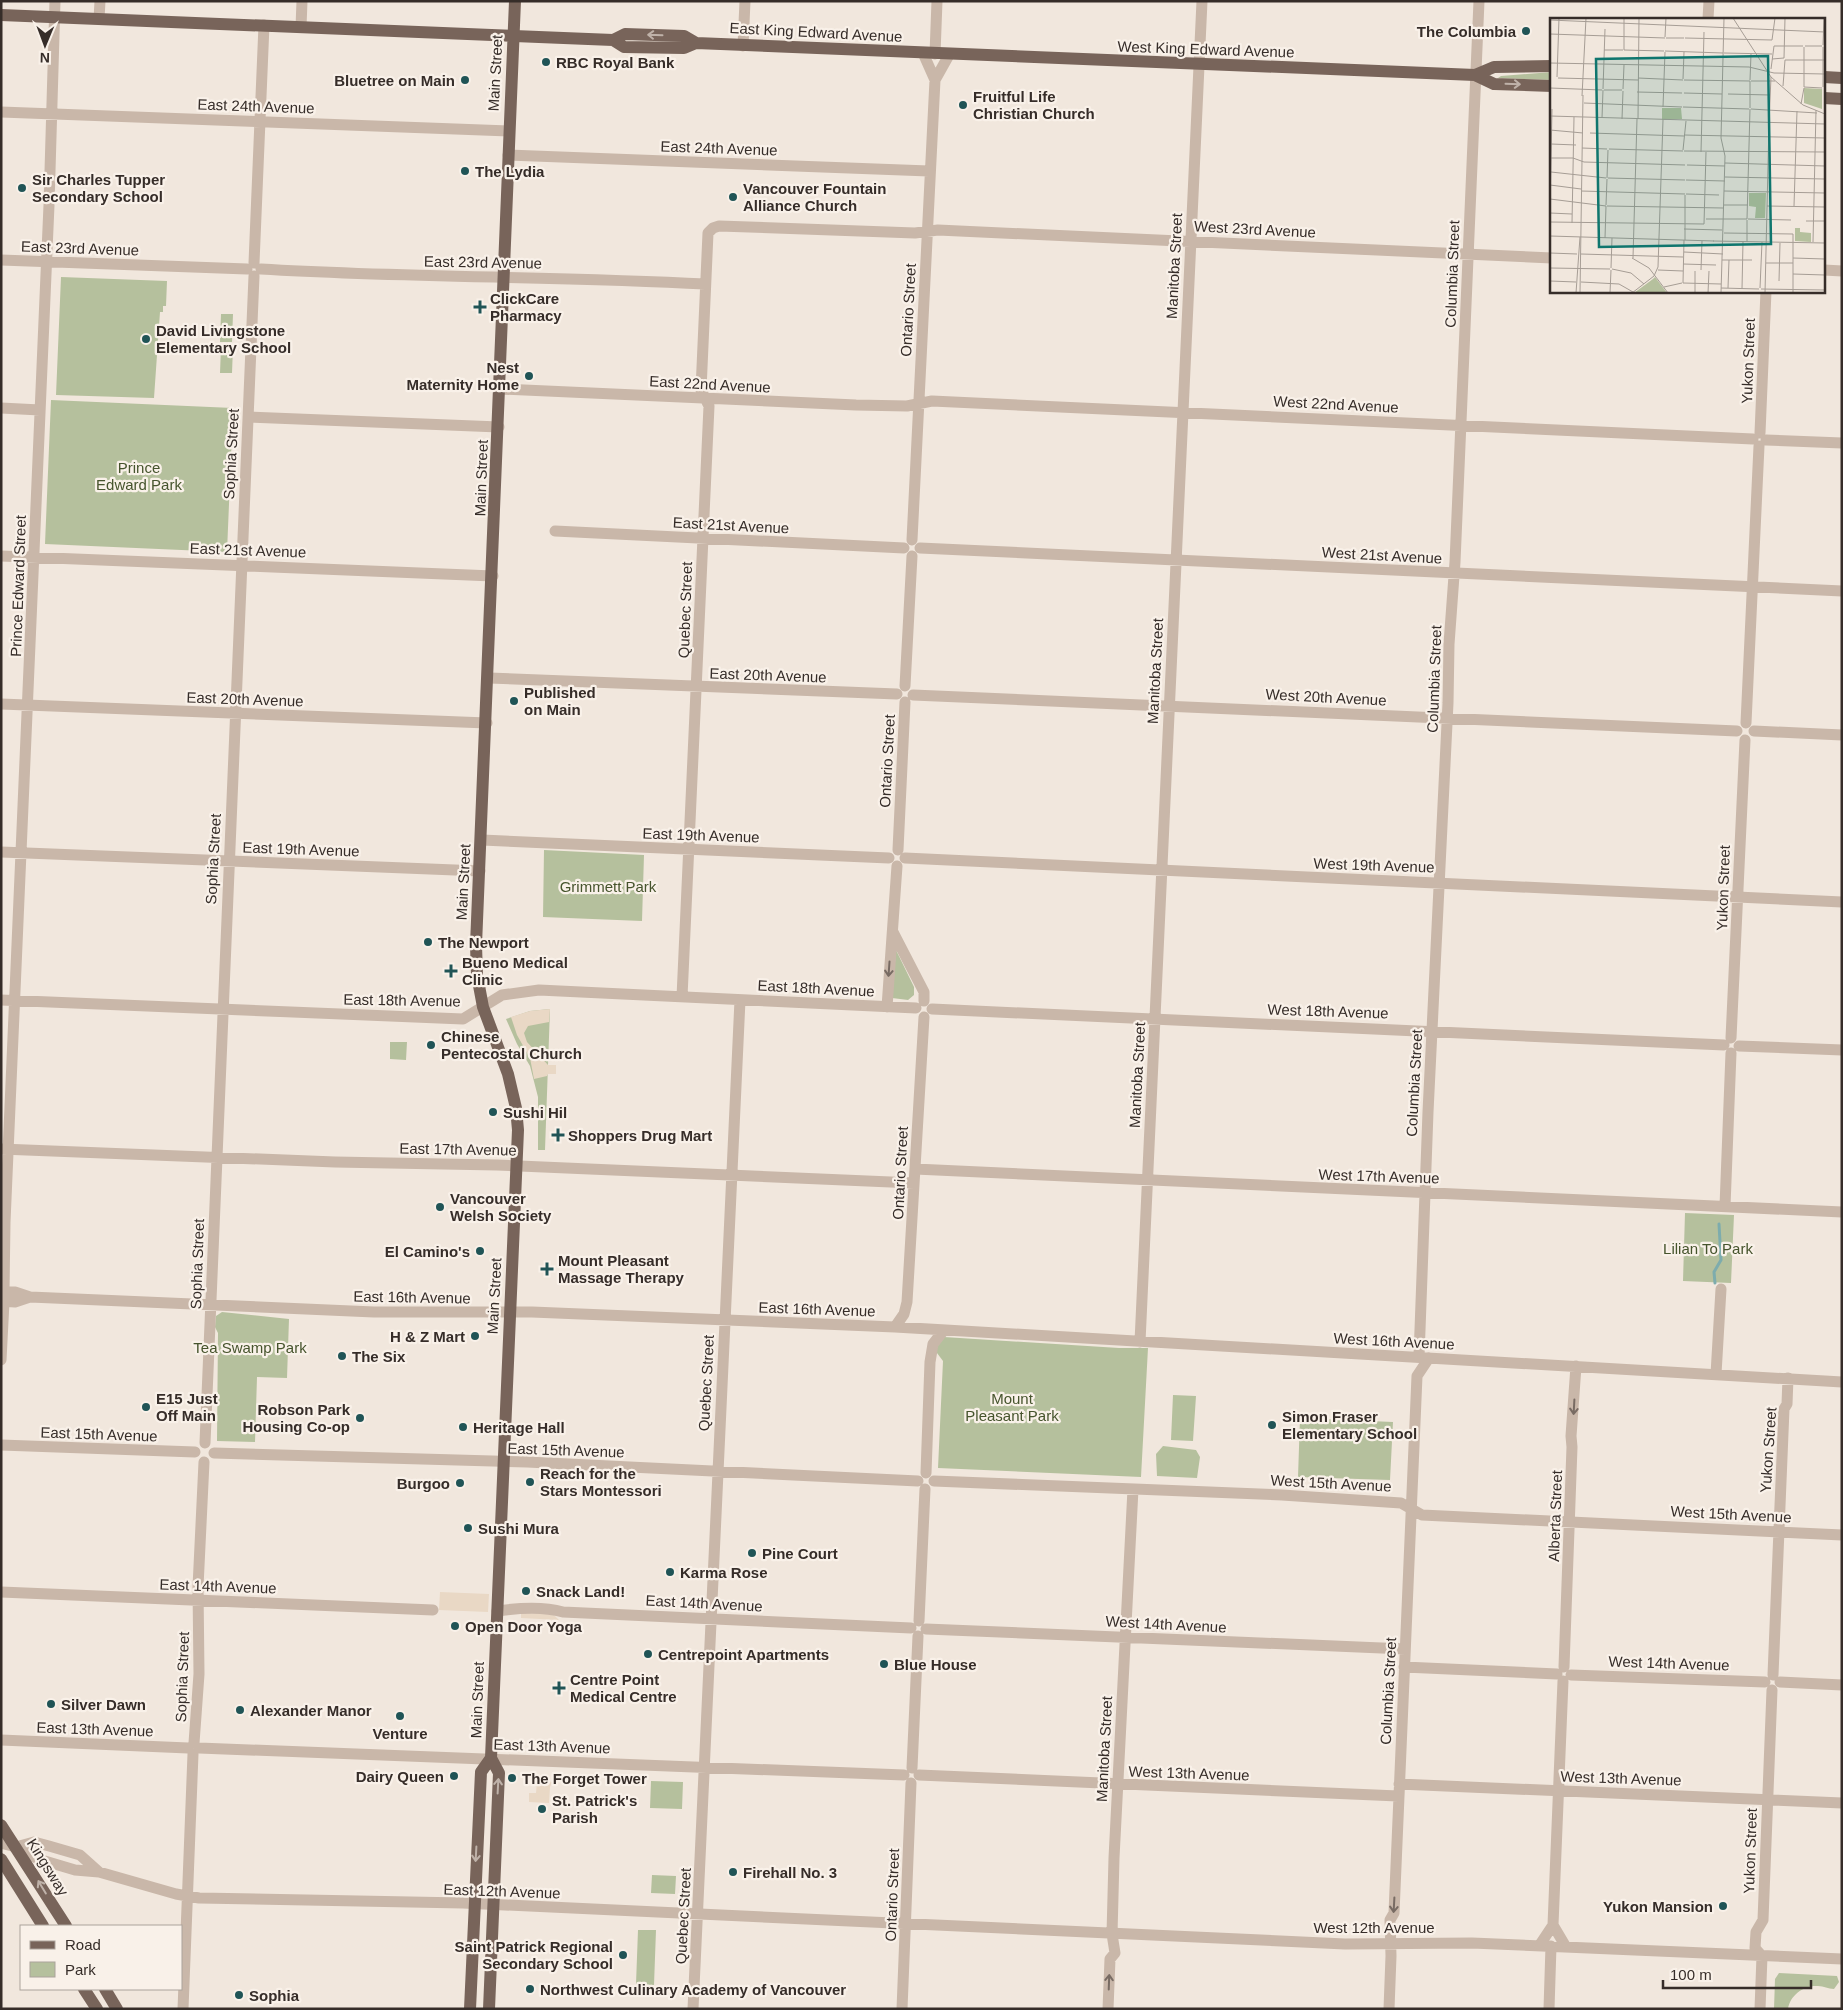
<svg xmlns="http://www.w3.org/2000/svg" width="1843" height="2010" font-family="Helvetica,sans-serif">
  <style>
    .green { fill: #b5c09d }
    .plaza { fill: #e9d8c5 }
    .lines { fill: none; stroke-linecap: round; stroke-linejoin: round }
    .stream { stroke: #7dacad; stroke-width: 3 }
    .minor { stroke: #c9b7a9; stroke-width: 11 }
    .major { stroke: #78645a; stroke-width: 12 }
    .oneway { stroke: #bfb2a9 }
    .oneway2 { stroke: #786b63 }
    .poi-dot { fill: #205456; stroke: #f9f1e9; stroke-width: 2 }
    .labels { text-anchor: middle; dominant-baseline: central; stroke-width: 4.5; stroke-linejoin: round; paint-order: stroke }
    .poi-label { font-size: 15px; font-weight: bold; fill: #362d29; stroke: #f9f1e9; text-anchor: start }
    .street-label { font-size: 15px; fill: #362d29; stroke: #f9f1e9 }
    .park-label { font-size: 15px; fill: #46542d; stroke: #f9f1e9 }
    .inset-road { fill: none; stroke: #a69d95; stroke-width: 1 }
    .view { fill: #0f766e; fill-opacity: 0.15; stroke: #0f766e; stroke-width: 2.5 }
    .inset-edge { fill: none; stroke: #362d29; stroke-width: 2.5 }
  </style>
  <rect width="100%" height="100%" fill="#f1e7dd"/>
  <path class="green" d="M1552,72V80L1498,78L1501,76Z
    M61,277L167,281L166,306H163V312H160L154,398L56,395Z
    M221,314H233L232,342H220Z
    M221,347H233L232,373H220Z
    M51,400L233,408L227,552L45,544Z
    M544,850L644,855L642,921L543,917Z
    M896,950L914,987V995L908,1000L892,998Z
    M550,1009L545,1150H538V1097L530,1066L517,1044L506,1019L530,1011Z
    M390,1042H407L406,1060L390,1059Z
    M1685,1213L1734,1215L1731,1283L1683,1281Z
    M222,1312L289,1319L287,1378L257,1377L255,1442L217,1441L218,1333L215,1327L216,1316Z
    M944,1337L1119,1348H1148L1141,1477L938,1468L943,1361L937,1353V1343Z
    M1173,1395L1196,1396L1193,1441L1171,1440Z
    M1300,1418L1393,1422L1390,1480L1298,1477Z
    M1163,1446L1196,1450L1200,1457L1197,1478L1157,1476L1156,1454Z
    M651,1781L683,1782L682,1809L650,1808Z
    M652,1875L676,1876L675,1894L651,1893Z
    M638,1930H656L654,1985L636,1984Z
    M1779,1973L1837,1976L1839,1982L1834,1989C1828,1989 1824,1986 1818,1986C1804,1985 1790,1995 1788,2009H1774L1775,1979Z"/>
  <path class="plaza" d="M550,1009L549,1022L528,1026L524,1033L527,1042L548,1065H556V1074H548L547,1076L534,1079L530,1058L517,1035L511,1017L530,1011Z
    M440,1592L489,1594L488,1612L439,1610Z
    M521,1613L553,1614L559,1620L521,1618Z
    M542,1780L552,1782L550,1787L549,1803L529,1802V1793H536L537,1782Z"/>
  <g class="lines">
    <path class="stream" d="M1715,1283L1714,1272L1721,1260L1719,1224"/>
    <path class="minor" d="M99,19L100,1
      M1708,19L1709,1
      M301,27L302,1
      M743,46L745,1
      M923,53L935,80
      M935,54L937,1
      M1,112L509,131
      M508,155L929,171
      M1,260L247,269
      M254,263L264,25
      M261,269C409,278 557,276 705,284
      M1824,270L1842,271
      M500,389L856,405L907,406L932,401L1753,439
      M1,408L40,410
      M248,417L499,427
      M1760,433L1766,291
      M1766,440L1842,443
      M555,531L904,548
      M912,540L935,80L949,55
      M920,548L1842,591
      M1,556L493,576
      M489,678L897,694
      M905,686L912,556
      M913,695L1737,731
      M1,704L487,723
      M1746,723L1759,446
      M1754,731L1842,735
      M482,840L889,858
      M898,850L905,702
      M1,852L480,871
      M905,858L1842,902
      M893,932L924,992V1001
      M682,997L709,406L701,390L708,233L713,228L719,226L915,233L938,230L1552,258
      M1,1000L463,1019L502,995L539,990L916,1008
      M887,1007L897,866
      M932,1009L1724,1045
      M1731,1038L1745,740
      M1739,1046L1842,1050
      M1,1149L335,1162L497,1165L914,1183
      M915,1169L1842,1212
      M1725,1206L1731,1053
      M1,1291L15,1292L30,1297L374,1312H532L895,1327L1842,1382
      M4,1291L5,1222L49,205L55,1
      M1,1301L15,1302L30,1297
      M895,1327L904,1314L907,1302L924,1017
      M1140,1342L1202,1
      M1419,1357L1428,1112L1448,703L1449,644L1455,562L1479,1
      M1,1360L4,1302
      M1716,1374L1721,1289
      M205,1443L254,276
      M1,1445L195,1452
      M214,1453L527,1462L918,1481
      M926,1473L930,1362L933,1344L944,1330
      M934,1481L1282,1495L1401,1503L1422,1515L1842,1535
      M1,1592L433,1610
      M497,1611C518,1608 542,1606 563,1612L911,1628
      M919,1621L925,1489
      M926,1629L1405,1649
      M1404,1667L1557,1674
      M1564,1667L1572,1447L1571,1436L1576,1366
      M1571,1675L1765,1682
      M1773,1675L1784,1409L1787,1404L1788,1378
      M1780,1682L1842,1685
      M1,1740L188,1748
      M194,1743L199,1674L198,1587L204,1462
      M199,1748L904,1775
      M912,1768L918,1636
      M919,1775L1398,1796
      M1399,1784L1842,1803
      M1,1843L16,1847L38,1859L75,1870L99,1872L176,1894L199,1898L463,1903L1345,1944L1472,1943L1842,1959
      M16,1847L34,1842L49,1846L80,1855L99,1872
      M1553,1925L1566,1947
      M1539,1946L1553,1925L1563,1681
      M183,2009L193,1754
      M693,2009L740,1000
      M902,2009L911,1783
      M1108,2009L1110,1959L1115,1953L1112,1934L1114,1858L1133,1489
      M1389,2009L1391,1956L1390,1920L1394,1913L1417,1376L1429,1358
      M1549,2009L1551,1946
      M1760,2009L1762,1956L1755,1948L1756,1932L1763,1920L1772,1690"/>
    <path class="major" d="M1,15L613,40L625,34L684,36L696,43
      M613,40L624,47L684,48L696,43L1475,75L1494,84L1552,86
      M1475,75L1494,67L1552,66
      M1824,77L1842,78
      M1824,98L1842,99
      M1,1825L66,1926
      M1,1859L43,1926
      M84,1989L97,2009
      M105,1989L117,2009
      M470,2009L481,1772L491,1758
      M489,2009L499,1773L491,1758L518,1130L516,1108L508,1074L483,1007L477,975L476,945L515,1"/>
  </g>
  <defs><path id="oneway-shaft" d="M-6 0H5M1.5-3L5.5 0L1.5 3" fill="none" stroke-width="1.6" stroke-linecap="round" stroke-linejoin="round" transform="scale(1.25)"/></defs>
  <g class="oneway">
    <use href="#oneway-shaft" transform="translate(655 35) rotate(-178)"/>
    <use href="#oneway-shaft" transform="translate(1513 84) rotate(2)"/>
    <use href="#oneway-shaft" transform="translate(498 1786) rotate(-87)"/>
    <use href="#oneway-shaft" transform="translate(476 1854) rotate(93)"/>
    <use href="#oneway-shaft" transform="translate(42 1887) rotate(-121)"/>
  </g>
  <g class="oneway2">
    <use href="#oneway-shaft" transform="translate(889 969) rotate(94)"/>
    <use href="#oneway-shaft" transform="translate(1574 1407) rotate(93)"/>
    <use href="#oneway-shaft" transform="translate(1394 1905) rotate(93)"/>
    <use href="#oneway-shaft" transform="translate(1109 1982) rotate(-88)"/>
  </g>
  <g class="poi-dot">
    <circle cx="1526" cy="31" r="5"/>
    <circle cx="546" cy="62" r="5"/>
    <circle cx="465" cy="80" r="5"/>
    <circle cx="963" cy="105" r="5"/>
    <circle cx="465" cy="171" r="5"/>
    <circle cx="22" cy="188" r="5"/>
    <circle cx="733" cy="197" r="5"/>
    <path d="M477.5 299.5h5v5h5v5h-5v5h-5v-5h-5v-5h5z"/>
    <circle cx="146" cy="339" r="5"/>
    <circle cx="529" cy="376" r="5"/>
    <circle cx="514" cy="701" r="5"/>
    <circle cx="428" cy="942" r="5"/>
    <path d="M448.5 963.5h5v5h5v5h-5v5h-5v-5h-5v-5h5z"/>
    <circle cx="431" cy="1045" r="5"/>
    <circle cx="493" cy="1112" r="5"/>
    <path d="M555.5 1127.5h5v5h5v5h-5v5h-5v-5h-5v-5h5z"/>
    <circle cx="440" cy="1207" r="5"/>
    <circle cx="480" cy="1251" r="5"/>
    <path d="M544.5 1261.5h5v5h5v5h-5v5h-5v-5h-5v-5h5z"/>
    <circle cx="475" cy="1336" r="5"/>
    <circle cx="342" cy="1356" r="5"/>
    <circle cx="146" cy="1407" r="5"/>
    <circle cx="360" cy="1418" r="5"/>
    <circle cx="1272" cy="1425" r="5"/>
    <circle cx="463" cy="1427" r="5"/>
    <circle cx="530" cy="1482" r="5"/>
    <circle cx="460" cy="1483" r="5"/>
    <circle cx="468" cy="1528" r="5"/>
    <circle cx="752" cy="1553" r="5"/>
    <circle cx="670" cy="1572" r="5"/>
    <circle cx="526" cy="1591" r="5"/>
    <circle cx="455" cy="1626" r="5"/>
    <circle cx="648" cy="1654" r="5"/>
    <circle cx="884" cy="1664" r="5"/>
    <path d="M556.5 1680.5h5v5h5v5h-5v5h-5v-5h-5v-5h5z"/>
    <circle cx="51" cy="1704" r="5"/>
    <circle cx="240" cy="1710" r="5"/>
    <circle cx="400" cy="1716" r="5"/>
    <circle cx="454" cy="1776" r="5"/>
    <circle cx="512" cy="1778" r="5"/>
    <circle cx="542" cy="1809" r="5"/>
    <circle cx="733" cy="1872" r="5"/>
    <circle cx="1723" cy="1906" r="5"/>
    <circle cx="623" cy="1955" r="5"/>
    <circle cx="530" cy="1989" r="5"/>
    <circle cx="239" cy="1995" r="5"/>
  </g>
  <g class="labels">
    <g class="poi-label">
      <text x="1516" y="31" text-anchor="end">The Columbia</text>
      <text x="556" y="62">RBC Royal Bank</text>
      <text x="455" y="80" text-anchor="end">Bluetree on Main</text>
      <text x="973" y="96">Fruitful Life<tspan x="973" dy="17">Christian Church</tspan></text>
      <text x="475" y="171">The Lydia</text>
      <text x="32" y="179">Sir Charles Tupper<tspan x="32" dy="17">Secondary School</tspan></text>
      <text x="743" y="188">Vancouver Fountain<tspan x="743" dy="17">Alliance Church</tspan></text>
      <text x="490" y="298">ClickCare<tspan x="490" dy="17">Pharmacy</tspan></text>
      <text x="156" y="330">David Livingstone<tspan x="156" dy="17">Elementary School</tspan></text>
      <text x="519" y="367" text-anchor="end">Nest<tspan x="519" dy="17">Maternity Home</tspan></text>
      <text x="524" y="692">Published<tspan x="524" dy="17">on Main</tspan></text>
      <text x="438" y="942">The Newport</text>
      <text x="462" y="962">Bueno Medical<tspan x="462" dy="17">Clinic</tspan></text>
      <text x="441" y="1036">Chinese<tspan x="441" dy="17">Pentecostal Church</tspan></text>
      <text x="503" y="1112">Sushi Hil</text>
      <text x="568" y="1135">Shoppers Drug Mart</text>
      <text x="450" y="1198">Vancouver<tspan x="450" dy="17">Welsh Society</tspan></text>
      <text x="470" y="1251" text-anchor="end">El Camino's</text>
      <text x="558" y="1260">Mount Pleasant<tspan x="558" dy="17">Massage Therapy</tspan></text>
      <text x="465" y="1336" text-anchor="end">H &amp; Z Mart</text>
      <text x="352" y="1356">The Six</text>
      <text x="156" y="1398">E15 Just<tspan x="156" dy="17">Off Main</tspan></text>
      <text x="350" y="1409" text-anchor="end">Robson Park<tspan x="350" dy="17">Housing Co-op</tspan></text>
      <text x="1282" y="1416">Simon Fraser<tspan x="1282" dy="17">Elementary School</tspan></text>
      <text x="473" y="1427">Heritage Hall</text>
      <text x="540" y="1473">Reach for the<tspan x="540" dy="17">Stars Montessori</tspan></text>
      <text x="450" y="1483" text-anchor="end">Burgoo</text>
      <text x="478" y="1528">Sushi Mura</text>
      <text x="762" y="1553">Pine Court</text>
      <text x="680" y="1572">Karma Rose</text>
      <text x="536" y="1591">Snack Land!</text>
      <text x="465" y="1626">Open Door Yoga</text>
      <text x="658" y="1654">Centrepoint Apartments</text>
      <text x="894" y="1664">Blue House</text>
      <text x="570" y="1679">Centre Point<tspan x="570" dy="17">Medical Centre</tspan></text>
      <text x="61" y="1704">Silver Dawn</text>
      <text x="250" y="1710">Alexander Manor</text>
      <text x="400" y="1733" text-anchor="middle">Venture</text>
      <text x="444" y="1776" text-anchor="end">Dairy Queen</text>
      <text x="522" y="1778">The Forget Tower</text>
      <text x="552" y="1800">St. Patrick's<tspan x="552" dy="17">Parish</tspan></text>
      <text x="743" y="1872">Firehall No. 3</text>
      <text x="1713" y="1906" text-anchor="end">Yukon Mansion</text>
      <text x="613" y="1946" text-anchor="end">Saint Patrick Regional<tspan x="613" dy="17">Secondary School</tspan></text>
      <text x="540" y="1989">Northwest Culinary Academy of Vancouver</text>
      <text x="249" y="1995">Sophia</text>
    </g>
    <g class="street-label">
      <text transform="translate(816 32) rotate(3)">East King Edward Avenue</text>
      <text transform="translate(1206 49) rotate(2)">West King Edward Avenue</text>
      <text transform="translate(495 73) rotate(-87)">Main Street</text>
      <text transform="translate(256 106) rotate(2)">East 24th Avenue</text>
      <text transform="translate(719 148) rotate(2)">East 24th Avenue</text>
      <text transform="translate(1255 229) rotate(3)">West 23rd Avenue</text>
      <text transform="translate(80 248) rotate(2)">East 23rd Avenue</text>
      <text transform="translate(483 262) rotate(1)">East 23rd Avenue</text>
      <text transform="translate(1174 266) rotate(-87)">Manitoba Street</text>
      <text transform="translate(1452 274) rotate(-88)">Columbia Street</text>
      <text transform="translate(908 310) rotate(-87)">Ontario Street</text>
      <text transform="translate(1748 361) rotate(-88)">Yukon Street</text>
      <text transform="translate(710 384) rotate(3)">East 22nd Avenue</text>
      <text transform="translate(1336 404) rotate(3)">West 22nd Avenue</text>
      <text transform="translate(231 454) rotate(-87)">Sophia Street</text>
      <text transform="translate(481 478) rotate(-88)">Main Street</text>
      <text transform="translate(731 525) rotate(3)">East 21st Avenue</text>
      <text transform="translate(248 550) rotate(2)">East 21st Avenue</text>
      <text transform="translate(1382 555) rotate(3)">West 21st Avenue</text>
      <text transform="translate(18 586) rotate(-88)">Prince Edward Street</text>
      <text transform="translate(685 610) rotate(-88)">Quebec Street</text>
      <text transform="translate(1155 671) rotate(-87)">Manitoba Street</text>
      <text transform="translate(768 675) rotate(2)">East 20th Avenue</text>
      <text transform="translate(1434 679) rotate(-88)">Columbia Street</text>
      <text transform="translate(1326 697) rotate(3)">West 20th Avenue</text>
      <text transform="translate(245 699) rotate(2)">East 20th Avenue</text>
      <text transform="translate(887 761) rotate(-87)">Ontario Street</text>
      <text transform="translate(701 835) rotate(2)">East 19th Avenue</text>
      <text transform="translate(301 849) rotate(2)">East 19th Avenue</text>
      <text transform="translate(213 859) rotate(-87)">Sophia Street</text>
      <text transform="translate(1374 865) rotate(2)">West 19th Avenue</text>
      <text transform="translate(463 882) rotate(-87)">Main Street</text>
      <text transform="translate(1723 888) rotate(-88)">Yukon Street</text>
      <text transform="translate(816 988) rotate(3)">East 18th Avenue</text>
      <text transform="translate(402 1000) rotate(1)">East 18th Avenue</text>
      <text transform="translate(1328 1011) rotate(2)">West 18th Avenue</text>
      <text transform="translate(1137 1075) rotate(-87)">Manitoba Street</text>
      <text transform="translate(1414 1083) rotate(-87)">Columbia Street</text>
      <text transform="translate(458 1149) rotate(1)">East 17th Avenue</text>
      <text transform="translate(900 1173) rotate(-87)">Ontario Street</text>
      <text transform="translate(1379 1176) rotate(2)">West 17th Avenue</text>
      <text transform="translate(197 1264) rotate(-88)">Sophia Street</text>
      <text transform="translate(494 1296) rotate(-87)">Main Street</text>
      <text transform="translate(412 1297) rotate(1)">East 16th Avenue</text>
      <text transform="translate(817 1309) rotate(2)">East 16th Avenue</text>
      <text transform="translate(1394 1341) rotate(3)">West 16th Avenue</text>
      <text transform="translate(706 1383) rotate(-87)">Quebec Street</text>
      <text transform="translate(99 1434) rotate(2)">East 15th Avenue</text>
      <text transform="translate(566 1450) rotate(2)">East 15th Avenue</text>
      <text transform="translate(1768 1450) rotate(-86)">Yukon Street</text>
      <text transform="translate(1331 1483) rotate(3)">West 15th Avenue</text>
      <text transform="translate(1731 1514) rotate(3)">West 15th Avenue</text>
      <text transform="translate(1555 1516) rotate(-88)">Alberta Street</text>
      <text transform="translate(218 1586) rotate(2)">East 14th Avenue</text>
      <text transform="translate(704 1603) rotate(3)">East 14th Avenue</text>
      <text transform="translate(1166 1624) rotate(3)">West 14th Avenue</text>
      <text transform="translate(1669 1663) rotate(2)">West 14th Avenue</text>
      <text transform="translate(182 1677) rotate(-88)">Sophia Street</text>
      <text transform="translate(1388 1691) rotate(-87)">Columbia Street</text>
      <text transform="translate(477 1700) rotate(-88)">Main Street</text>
      <text transform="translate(95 1729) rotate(2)">East 13th Avenue</text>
      <text transform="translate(552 1746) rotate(2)">East 13th Avenue</text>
      <text transform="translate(1104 1749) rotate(-87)">Manitoba Street</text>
      <text transform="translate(1189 1773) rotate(2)">West 13th Avenue</text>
      <text transform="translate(1621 1778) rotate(2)">West 13th Avenue</text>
      <text transform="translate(1750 1851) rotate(-88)">Yukon Street</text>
      <text transform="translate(48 1867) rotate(58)">Kingsway</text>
      <text transform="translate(502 1891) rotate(2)">East 12th Avenue</text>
      <text transform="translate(892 1895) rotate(-88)">Ontario Street</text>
      <text transform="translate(683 1916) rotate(-87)">Quebec Street</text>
      <text x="1374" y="1927">West 12th Avenue</text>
    </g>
    <g class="park-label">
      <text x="139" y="467">Prince<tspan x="139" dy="17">Edward Park</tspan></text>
      <text x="608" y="886">Grimmett Park</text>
      <text x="1708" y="1248">Lilian To Park</text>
      <text x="250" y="1347">Tea Swamp Park</text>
      <text x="1012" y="1398">Mount<tspan x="1012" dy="17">Pleasant Park</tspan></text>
    </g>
  </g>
  <g transform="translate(1550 18)">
    <rect width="275" height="275" fill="#f1e7dd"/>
    <path d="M254,70L272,71V91L254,85ZM112,90H131L132,101L112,102ZM199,175H216L215,200H205L206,189L199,188ZM245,210H250V214L261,215V224L245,223ZM105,259L117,275H84L103,261Z" fill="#b5c09d"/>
    <path class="inset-road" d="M183,0L221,59L253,87L275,96M0,2L275,14M0,16L115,20M115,19L116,0M116,20H134M135,20L222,22L225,0M273,27L274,0M255,28H272M54,32H73M74,32L114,33M74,32V0M115,33L173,35M174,35L222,36M222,41L234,40L235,0M0,45L199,49L224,55L275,56M221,51L224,28H253M7,59L9,0M8,60L88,62M88,60L133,62M133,61L134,34M134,62L200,63M200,62L201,36M201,63H225M233,68L235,42H275M254,69V29M254,69L272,70M273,69V29M0,70L52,72M53,71L55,11M73,71L74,47M54,72H72M87,74L132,75M134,75L172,76M178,76L220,77M32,78L36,0M34,85L132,89M251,86L254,70M113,89L115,34M133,89L199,91M200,90V63M201,91L267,95M0,98L275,106M52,100L53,72M72,101L73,73M88,101L89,0M219,104L221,59M0,112L33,115M40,115L134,118M134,117L275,120M1,126L26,127M32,130L57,131M59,131L133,133M133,132L136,103M134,133L275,134M151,134L154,14M0,140H23L34,144L135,147M175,145L275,148M137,147L175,148M1,154L56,160M175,159L275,161M57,160L58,132M58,160L135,162M136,162L175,163M0,167L31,171M31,173L135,176M174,173L275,175M136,176L169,177M0,181L56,188M56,187L57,161M174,187H198M57,188L173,190M217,188L275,189M244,188L247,93M0,189L2,91M0,195L22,196M156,201H197M197,201L200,91M198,201L241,202M256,203H275M0,204L154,206L156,134M22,205L24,99M134,211L172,212M174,215L243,216V275M0,218L164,223M55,220L56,188M135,222V177M163,223L275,225M197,224V202M263,224L266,92M134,234L173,236M0,235L27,236M31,236L133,239M82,240L99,250L118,275M83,240L87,101M243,240L275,241M172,242H202M216,245H243M133,246L166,247M0,250L60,251M61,250L62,220M62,251L81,255L94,266M108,252L133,253M151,252L152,223M145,253V275M243,256L275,257M0,263L26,264M229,263L230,225M31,264L69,266L83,274M133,265L134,222M133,265L171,266M114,269L132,265M171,270L209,271M178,270L179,242M210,270L212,224M192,271L193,224M211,271L275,272M26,275L30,219M30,275L33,77M60,275L61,252M82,275L104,258L108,249L113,102M158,275L159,253M171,275L175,138L171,120L174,0M215,275L219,105"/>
    <path class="view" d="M218,38L221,226L49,229L46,41Z"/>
    <rect width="275" height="275" class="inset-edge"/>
  </g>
  <rect width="1843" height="2010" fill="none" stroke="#362d29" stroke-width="5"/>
  <rect x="20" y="1925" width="162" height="65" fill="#f9f1e9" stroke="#aba39c"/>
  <rect x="30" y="1941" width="25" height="8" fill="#78645a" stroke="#aba39c"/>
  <text x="65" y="1950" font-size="15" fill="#362d29">Road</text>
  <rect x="30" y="1962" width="25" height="15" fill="#b5c09d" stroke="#aba39c"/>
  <text x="65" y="1975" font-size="15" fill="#362d29">Park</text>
  <g transform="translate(45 45) rotate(181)" stroke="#f9f1e9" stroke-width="4" paint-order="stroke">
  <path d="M0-4L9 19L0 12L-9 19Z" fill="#362d29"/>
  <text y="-8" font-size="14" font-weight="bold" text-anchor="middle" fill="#362d29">N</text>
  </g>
  <path d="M1663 1980v8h148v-8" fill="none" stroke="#362d29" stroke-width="2.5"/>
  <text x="1670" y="1980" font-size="15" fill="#362d29" stroke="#f9f1e9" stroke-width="4" paint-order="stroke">100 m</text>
</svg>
